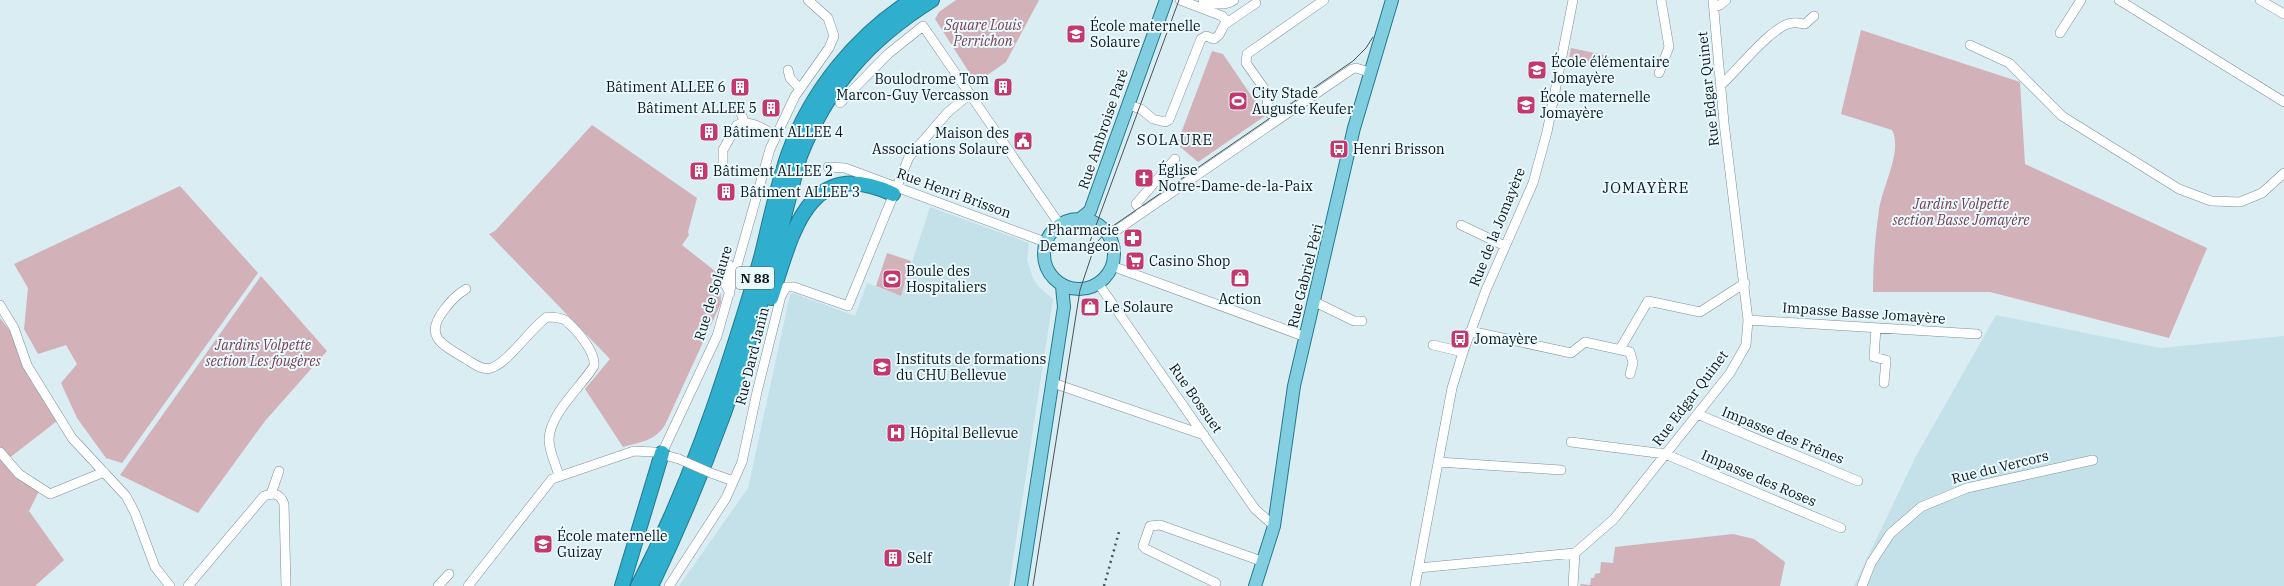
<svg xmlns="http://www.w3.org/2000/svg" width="2284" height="586" font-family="'IBM Plex Serif',serif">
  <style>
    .built { fill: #c4e1ea }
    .green { fill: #d2b1b9 }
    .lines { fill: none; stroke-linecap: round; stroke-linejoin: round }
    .minor-casing { stroke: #7e9096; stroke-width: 10 }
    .major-casing { stroke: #24798e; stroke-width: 14 }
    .highway-casing { stroke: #24798e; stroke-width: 16 }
    .minor { stroke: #fff; stroke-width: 9 }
    .major { stroke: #82cee1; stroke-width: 12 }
    .highway { stroke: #2faecd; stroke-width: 14 }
    .tram { stroke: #4a5458; stroke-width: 1 }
    .rail { stroke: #4a5458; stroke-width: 2.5; stroke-dasharray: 2 4; stroke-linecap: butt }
    .minor-bridge-casing { stroke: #7e9096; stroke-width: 10; stroke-linecap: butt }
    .minor-bridge { stroke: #fff; stroke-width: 9 }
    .labels { text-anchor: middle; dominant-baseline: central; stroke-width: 4; stroke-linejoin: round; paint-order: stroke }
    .shield { fill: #e9f9fe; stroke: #505a5e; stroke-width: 1 }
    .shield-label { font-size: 13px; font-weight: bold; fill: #0f1619 }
    .park-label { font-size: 14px; font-style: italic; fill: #7a3e51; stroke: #e9f9fe }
    .poi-label { font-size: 14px; fill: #0f1619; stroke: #e9f9fe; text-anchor: start }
    .street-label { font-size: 14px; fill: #0f1619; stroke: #e9f9fe }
    .neighbourhood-label { font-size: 15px; letter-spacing: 1px; fill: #0f1619; stroke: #e9f9fe }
  </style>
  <rect width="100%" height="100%" fill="#d9edf3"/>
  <path class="built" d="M930,207L1029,243L1027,260L1033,278L1038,286L1053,299L1009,586H679L748,488L790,295L793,293L855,316L867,283L901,296Z
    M1996,315L2160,348L2284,336V586H1854L1915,458Z"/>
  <path class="green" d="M956,0H1039L1006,62L976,83L935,19L939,12Z
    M1861,30L2020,82L2025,164L2207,248L2169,338L1990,292H1873C1873,265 1875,237 1879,210C1882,187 1903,151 1892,130L1841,114Z
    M1571,48L1609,56L1607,66L1569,58Z
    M1212,51L1223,54L1265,116L1198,162L1177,144Z
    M592,125L697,198L688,232L689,235L682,245L720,275L721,303L665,425C655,441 640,442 623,447L585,389L610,359L489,234L495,231Z
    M180,186L258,273L122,463L106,458L77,418L61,383L77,364L66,345L38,354L24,329L28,288L14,264Z
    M887,253L911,261L901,296L876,286Z
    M261,276L327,351L265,421L198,513L120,475Z
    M0,318L10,331L32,383L57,421L8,459L0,449Z
    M0,454L39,491L29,511L64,560L35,586H0Z
    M1733,534L1754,539L1785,562L1780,586H1580L1581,584L1590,585L1591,578H1594L1595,574L1600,573L1601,562L1613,563L1615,547Z"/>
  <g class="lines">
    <defs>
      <path id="minor" d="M1180,0L1222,16L1227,22
        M1203,0C1213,4 1225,7 1234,0
        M2119,0L2284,102
        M2260,0L2284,14
        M1714,7L1720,5L1726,0
        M2060,33L2081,0
        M1970,45L2009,63L2062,116L2179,189L2211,201L2240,202L2262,193L2284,173
        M788,70L790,78L800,89
        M1659,73L1669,47L1661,0
        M1721,85C1736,72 1774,23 1793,23C1797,22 1801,24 1805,24L1814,16
        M840,103L888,54L923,26L1060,225
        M1128,105L1141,109L1153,119L1165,122L1169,120L1201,39L1206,36L1214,39L1219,35L1224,25L1256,3
        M740,110L744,122
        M1276,121L1267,109L1268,94L1246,63L1247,54L1324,0
        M723,165V150L737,125C749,118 765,130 776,136
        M828,167L845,168L1045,242
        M1142,213L1136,204L1175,159
        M1461,225L1505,246
        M1108,232H1114L1352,69L1356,68L1369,72
        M729,265L725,284L730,293
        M1112,266L1306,337
        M1098,283L1255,509L1274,526
        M466,289C456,295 451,301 444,310C423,337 443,345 466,359C473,363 482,371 491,368C508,363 530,329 547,317C553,317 559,317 565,320C576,329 596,352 594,366C581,387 549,414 549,440C549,451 556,465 559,476
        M1315,302L1354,321H1362
        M0,305L14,328L27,365L72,438L126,496L135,513L155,567L170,586
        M1748,320L1977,334
        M1876,328L1874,357L1886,360L1884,383
        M1470,331L1571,353L1585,342L1630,352L1633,363L1630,374
        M1433,345L1463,352
        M1620,349L1648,301L1700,312L1745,283
        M1053,383L1204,435
        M1697,414L1858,481
        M1571,442L1665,454L1841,528
        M0,452L19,474L50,494L104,472
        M662,453L717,336L770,149L795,96L829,48L834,36L828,18L808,0
        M1438,462L1561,470
        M711,473L733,481
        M271,494L279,471
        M1418,568L1575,553L1614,519L1730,373L1746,345L1748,320L1724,123L1713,0
        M1216,583L1146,549L1143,546L1150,526L1160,525L1264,562
        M188,586L264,496C274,493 280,493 284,504L286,586
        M438,586L449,574
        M468,586L552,479L634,451L654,452L679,459
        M669,586L726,498L742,462L757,392L781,296L786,287H794L848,306L909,157L948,112L970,94
        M1415,586L1452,388L1463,352L1486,290L1533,183L1547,132L1573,0
        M1573,586L1575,553
        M1862,586L1871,563L1890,534L1921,507L1967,488L2093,460"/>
      <path id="major" d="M1044 254a35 35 0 1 1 70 0a35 35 0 1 1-70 0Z
        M1080,219L1090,211L1166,0
        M1021,586L1064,307L1062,286
        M1255,586L1274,526L1294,386L1354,128L1392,0"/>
      <path id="highway" d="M771,298C792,236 806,154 893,194
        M622,586L662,453
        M638,586C674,516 704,440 728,365C740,328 752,291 762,254C770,221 777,187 788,155C811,91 856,36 912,0
        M651,586C694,497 730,403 759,309C774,259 786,207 800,156C828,86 868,40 932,0"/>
    </defs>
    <use href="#minor" class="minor-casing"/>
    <use href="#major" class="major-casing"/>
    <use href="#highway" class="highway-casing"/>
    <use href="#minor" class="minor"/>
    <use href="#major" class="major"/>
    <use href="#highway" class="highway"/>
    <path class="tram" d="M1088,247L1179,0
      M1033,586L1080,290L1095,245L1107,230L1353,61L1366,48L1373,37"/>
    <path class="rail" d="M1104,586L1119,532"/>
    <defs>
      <path id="minor-bridge" d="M679,459L711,473"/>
    </defs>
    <use href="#minor-bridge" class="minor-bridge-casing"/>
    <use href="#minor-bridge" class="minor-bridge"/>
  </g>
  <defs>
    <symbol id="school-square" viewBox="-11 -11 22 22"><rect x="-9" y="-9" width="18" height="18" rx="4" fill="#c3386d" stroke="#e9f9fe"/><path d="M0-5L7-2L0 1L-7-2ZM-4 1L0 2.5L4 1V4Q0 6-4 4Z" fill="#fff"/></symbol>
    <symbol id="building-square" viewBox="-11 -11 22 22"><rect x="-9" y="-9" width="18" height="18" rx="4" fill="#c3386d" stroke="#e9f9fe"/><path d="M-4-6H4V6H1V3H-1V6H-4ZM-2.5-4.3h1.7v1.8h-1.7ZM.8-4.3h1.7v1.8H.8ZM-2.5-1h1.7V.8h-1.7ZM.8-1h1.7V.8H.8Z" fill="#fff"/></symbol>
    <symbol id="stadium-square" viewBox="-11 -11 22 22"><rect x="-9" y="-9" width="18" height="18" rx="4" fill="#c3386d" stroke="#e9f9fe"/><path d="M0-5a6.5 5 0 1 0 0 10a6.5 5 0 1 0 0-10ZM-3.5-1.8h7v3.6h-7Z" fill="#fff"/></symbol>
    <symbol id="civic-square" viewBox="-11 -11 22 22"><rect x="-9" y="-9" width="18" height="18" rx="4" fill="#c3386d" stroke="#e9f9fe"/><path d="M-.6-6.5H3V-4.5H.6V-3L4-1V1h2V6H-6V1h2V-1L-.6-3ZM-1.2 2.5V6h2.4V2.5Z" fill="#fff"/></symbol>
    <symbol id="bus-square" viewBox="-11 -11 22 22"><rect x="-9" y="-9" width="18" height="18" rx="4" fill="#c3386d" stroke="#e9f9fe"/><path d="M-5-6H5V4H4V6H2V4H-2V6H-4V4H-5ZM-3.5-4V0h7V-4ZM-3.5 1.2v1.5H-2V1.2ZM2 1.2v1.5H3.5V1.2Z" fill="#fff"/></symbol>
    <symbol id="church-square" viewBox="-11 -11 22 22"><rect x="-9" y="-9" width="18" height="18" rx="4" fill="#c3386d" stroke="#e9f9fe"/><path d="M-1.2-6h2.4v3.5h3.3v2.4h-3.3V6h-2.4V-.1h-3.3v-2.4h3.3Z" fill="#fff"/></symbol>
    <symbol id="pharmacy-square" viewBox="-11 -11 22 22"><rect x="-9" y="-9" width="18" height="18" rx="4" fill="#c3386d" stroke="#e9f9fe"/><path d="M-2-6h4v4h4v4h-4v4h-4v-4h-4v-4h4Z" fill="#fff"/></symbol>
    <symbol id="supermarket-square" viewBox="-11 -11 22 22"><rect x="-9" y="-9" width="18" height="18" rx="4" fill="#c3386d" stroke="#e9f9fe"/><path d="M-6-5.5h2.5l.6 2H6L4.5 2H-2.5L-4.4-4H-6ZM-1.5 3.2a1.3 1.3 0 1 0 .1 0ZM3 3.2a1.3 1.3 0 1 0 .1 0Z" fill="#fff"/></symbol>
    <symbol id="shop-square" viewBox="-11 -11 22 22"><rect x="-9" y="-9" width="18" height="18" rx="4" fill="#c3386d" stroke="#e9f9fe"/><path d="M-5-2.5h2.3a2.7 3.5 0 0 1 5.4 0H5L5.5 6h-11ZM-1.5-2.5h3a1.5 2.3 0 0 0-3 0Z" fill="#fff"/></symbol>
    <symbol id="university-square" viewBox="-11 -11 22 22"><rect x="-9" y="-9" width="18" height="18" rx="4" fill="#c3386d" stroke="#e9f9fe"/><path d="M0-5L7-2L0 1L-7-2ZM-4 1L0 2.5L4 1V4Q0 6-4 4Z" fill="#fff"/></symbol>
    <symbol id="hospital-square" viewBox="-11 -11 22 22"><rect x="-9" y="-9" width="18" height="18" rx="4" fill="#c3386d" stroke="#e9f9fe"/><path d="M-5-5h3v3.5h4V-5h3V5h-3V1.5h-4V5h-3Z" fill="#fff"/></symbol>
  </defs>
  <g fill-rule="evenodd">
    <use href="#school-square" x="1065" y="23" width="22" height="22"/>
    <use href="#school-square" x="1526" y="59" width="22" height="22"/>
    <use href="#building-square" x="729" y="76" width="22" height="22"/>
    <use href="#building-square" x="992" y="76" width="22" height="22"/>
    <use href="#stadium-square" x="1227" y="90" width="22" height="22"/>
    <use href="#school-square" x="1515" y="94" width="22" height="22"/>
    <use href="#building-square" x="760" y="97" width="22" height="22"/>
    <use href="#building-square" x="698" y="121" width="22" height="22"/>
    <use href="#civic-square" x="1012" y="130" width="22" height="22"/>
    <use href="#bus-square" x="1328" y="138" width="22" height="22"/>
    <use href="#building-square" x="688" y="160" width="22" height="22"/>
    <use href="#church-square" x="1133" y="167" width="22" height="22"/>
    <use href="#building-square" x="715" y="181" width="22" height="22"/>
    <use href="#pharmacy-square" x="1122" y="227" width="22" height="22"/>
    <use href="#supermarket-square" x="1124" y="250" width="22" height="22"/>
    <use href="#shop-square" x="1229" y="267" width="22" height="22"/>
    <use href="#stadium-square" x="881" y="268" width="22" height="22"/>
    <use href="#shop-square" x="1079" y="296" width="22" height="22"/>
    <use href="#bus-square" x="1449" y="328" width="22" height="22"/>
    <use href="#university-square" x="871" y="356" width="22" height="22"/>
    <use href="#hospital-square" x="885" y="422" width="22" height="22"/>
    <use href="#school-square" x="532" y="533" width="22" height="22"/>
    <use href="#building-square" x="882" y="547" width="22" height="22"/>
  </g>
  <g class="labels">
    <rect class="shield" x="736" y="267" width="38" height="22" rx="3"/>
    <g class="shield-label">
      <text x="755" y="278">N 88</text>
    </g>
    <g class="park-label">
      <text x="983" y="25">Square Louis<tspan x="983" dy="16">Perrichon</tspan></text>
      <text x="1961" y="204">Jardins Volpette<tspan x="1961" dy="16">section Basse Jomayère</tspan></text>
      <text x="263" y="345">Jardins Volpette<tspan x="263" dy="16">section Les fougères</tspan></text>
    </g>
    <g class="poi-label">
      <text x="1090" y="26">École maternelle<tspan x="1090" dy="16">Solaure</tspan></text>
      <text x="1551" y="62">École élémentaire<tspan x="1551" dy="16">Jomayère</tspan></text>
      <text x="989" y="79" text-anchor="end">Boulodrome Tom<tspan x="989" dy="16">Marcon-Guy Vercasson</tspan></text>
      <text x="726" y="87" text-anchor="end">Bâtiment ALLEE 6</text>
      <text x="1252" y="93">City Stade<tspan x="1252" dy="16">Auguste Keufer</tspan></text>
      <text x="1540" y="97">École maternelle<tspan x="1540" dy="16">Jomayère</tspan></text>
      <text x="757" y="108" text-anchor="end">Bâtiment ALLEE 5</text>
      <text x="723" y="132">Bâtiment ALLEE 4</text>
      <text x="1009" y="133" text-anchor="end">Maison des<tspan x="1009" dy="16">Associations Solaure</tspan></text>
      <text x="1353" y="149">Henri Brisson</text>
      <text x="1158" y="170">Église<tspan x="1158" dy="16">Notre-Dame-de-la-Paix</tspan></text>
      <text x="713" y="171">Bâtiment ALLEE 2</text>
      <text x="740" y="192">Bâtiment ALLEE 3</text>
      <text x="1119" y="230" text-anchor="end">Pharmacie<tspan x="1119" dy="16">Demangeon</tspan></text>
      <text x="1149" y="261">Casino Shop</text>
      <text x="906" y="271">Boule des<tspan x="906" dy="16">Hospitaliers</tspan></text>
      <text x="1240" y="299" text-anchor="middle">Action</text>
      <text x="1104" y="307">Le Solaure</text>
      <text x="1474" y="339">Jomayère</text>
      <text x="896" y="359">Instituts de formations<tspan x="896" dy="16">du CHU Bellevue</tspan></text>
      <text x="910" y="433">Hôpital Bellevue</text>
      <text x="557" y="536">École maternelle<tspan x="557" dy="16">Guizay</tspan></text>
      <text x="907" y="558">Self</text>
    </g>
    <g class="street-label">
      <text transform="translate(1708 89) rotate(-96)">Rue Edgar Quinet</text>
      <text transform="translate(1103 129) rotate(-71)">Rue Ambroise Paré</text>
      <text transform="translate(954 193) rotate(20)">Rue Henri Brisson</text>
      <text transform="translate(1497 227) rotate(-68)">Rue de la Jomayère</text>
      <text transform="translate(1305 276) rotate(-76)">Rue Gabriel Péri</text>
      <text transform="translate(713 293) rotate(-73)">Rue de Solaure</text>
      <text transform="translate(1864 313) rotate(4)">Impasse Basse Jomayère</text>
      <text transform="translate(752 356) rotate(-76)">Rue Dard Janin</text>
      <text transform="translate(1196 398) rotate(55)">Rue Bossuet</text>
      <text transform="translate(1690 398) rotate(-53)">Rue Edgar Quinet</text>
      <text transform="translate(1783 435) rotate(22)">Impasse des Frênes</text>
      <text transform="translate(2000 467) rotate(-14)">Rue du Vercors</text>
      <text transform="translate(1759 478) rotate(23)">Impasse des Roses</text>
    </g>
    <g class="neighbourhood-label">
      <text x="1175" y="139">SOLAURE</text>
      <text x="1646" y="187">JOMAYÈRE</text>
    </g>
  </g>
</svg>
